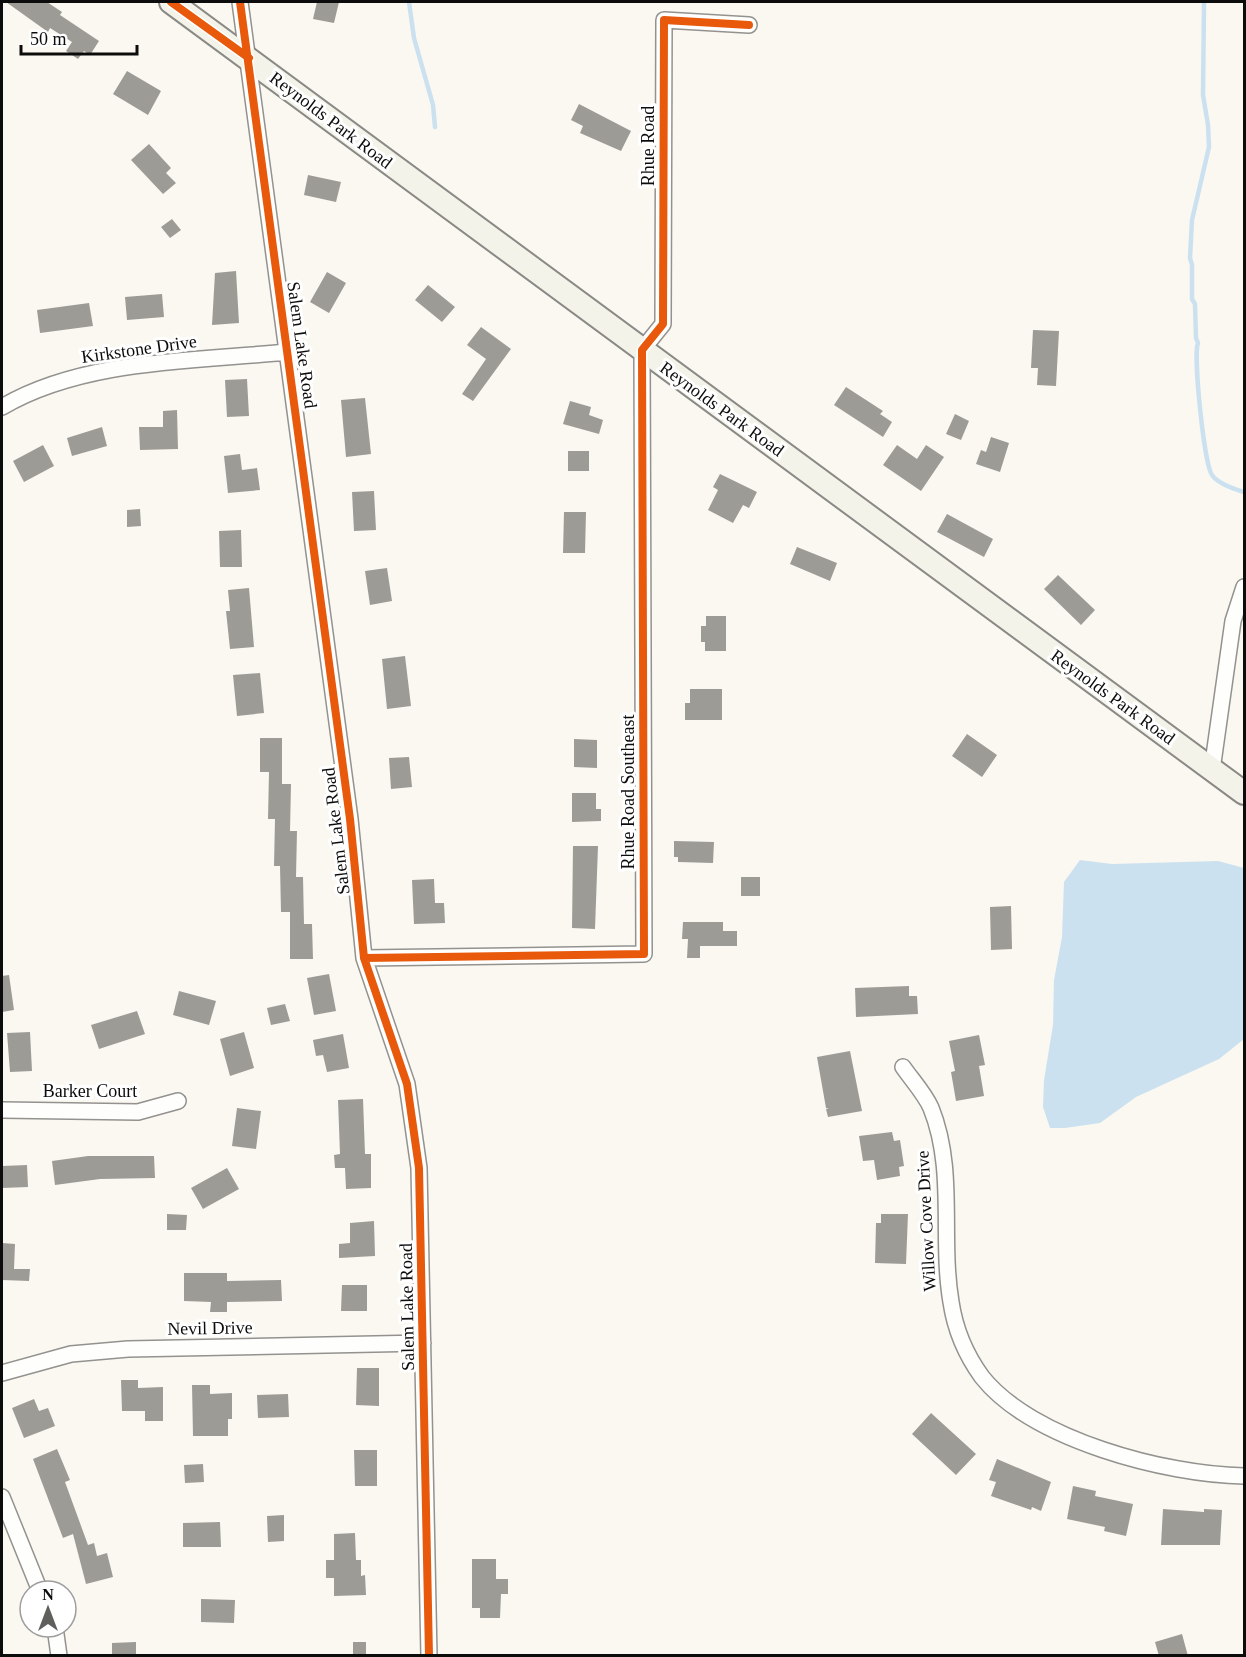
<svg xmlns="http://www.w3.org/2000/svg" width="1246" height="1657" font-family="Georgia,serif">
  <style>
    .water { fill: #cbe1f0 }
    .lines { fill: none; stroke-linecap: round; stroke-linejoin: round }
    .stream { stroke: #cbe1f0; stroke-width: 4.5 }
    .building { fill: #9d9b96 }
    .street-casing { stroke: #93928f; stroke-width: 18 }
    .secondary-casing { stroke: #8a8985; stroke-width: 26 }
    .street { stroke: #fefefd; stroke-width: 15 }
    .secondary { stroke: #f4f3e9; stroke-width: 22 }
    .cycleway-casing { stroke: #fff; stroke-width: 11 }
    .cycleway { stroke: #e8590c; stroke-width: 8 }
    .labels { text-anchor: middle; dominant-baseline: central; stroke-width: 6; stroke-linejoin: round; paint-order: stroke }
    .street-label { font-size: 18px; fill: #0c0c0c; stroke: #fff }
  </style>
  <rect width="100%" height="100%" fill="#faf8f0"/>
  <path class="water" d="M1080,860L1112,864L1218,861L1244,868V1039L1219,1059L1136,1097L1100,1123L1065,1128H1050L1043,1107L1044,1080L1053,1025L1054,980L1062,937L1064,882Z"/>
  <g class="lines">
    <path class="stream" d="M409,2L414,38L433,105L435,127
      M1204,2L1203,95L1208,125L1209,147L1192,220L1190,258L1192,265V299L1195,304L1196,338L1198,343C1193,355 1204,464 1212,475C1218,484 1234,489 1244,492"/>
  </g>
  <path class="building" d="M6,2H47L62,12L60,15L99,41L90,55L84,51L78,59L66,51L72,42L50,28L48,32Z
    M317,2H339L334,23L313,19Z
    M127,71L161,91L148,115L113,94Z
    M579,104L631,131L621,151L580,133L583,126L571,120Z
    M149,144L171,168L166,173L176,183L163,194L131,160Z
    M308,175L341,182L336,202L304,195Z
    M172,219L181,230L170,238L161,227Z
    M236,271L239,323L212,325L215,273Z
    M327,272L346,283L329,313L310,302Z
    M428,285L455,307L442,322L415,300Z
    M162,294L164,317L127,320L125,297Z
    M89,303L93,326L40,333L37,310Z
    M481,327L511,349L473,401L462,394L486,359L467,345Z
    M1033,330L1059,331L1056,386L1037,385L1038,368H1031Z
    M247,379L249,416L227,417L225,380Z
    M846,387L883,411L880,414L892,422L883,437L834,405Z
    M365,398L371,454L346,457L341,400Z
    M570,401L591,407L589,415L603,420L599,434L563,424Z
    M177,410L178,449L140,450L139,427H163V411Z
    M955,414L969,421L961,440L946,434Z
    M102,427L107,446L72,456L67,438Z
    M991,437L1009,443L1000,472L976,464L981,450L986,452Z
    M43,445L54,466L24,482L13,461Z
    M897,445L917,459L926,445L944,457L921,491L883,465Z
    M568,451H589V471H568Z
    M240,454L242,470L257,468L260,490L228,493L224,456Z
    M720,474L757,492L749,508L743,505L733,523L708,510L718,490L713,487Z
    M374,491L376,530L354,531L352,492Z
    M140,509L141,526L127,527V510Z
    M564,512H586L585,553H563Z
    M947,514L993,539L984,557L937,532Z
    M241,530L242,567H220L219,531Z
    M797,547L837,563L830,581L790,564Z
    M387,568L392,601L370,605L365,571Z
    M1058,575L1095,610L1081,625L1044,589Z
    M249,588L254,647L230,649L226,611H230L228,590Z
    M706,616H726V651H705V642H701V626H706Z
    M405,656L411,706L387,709L382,659Z
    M260,673L264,713L237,716L233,675Z
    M690,689H722V720H685V703H690Z
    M967,734L997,755L982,777L952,756Z
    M260,738H282V784H291L290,831H297L296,877H303L304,924H312L313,959H290V912H281L280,866H274L275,819H268L269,772H260Z
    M574,739L597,740V768L574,767Z
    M409,757L412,787L391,789L389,758Z
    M572,793H596V809H601V821L572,822Z
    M674,841L714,842L713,863L678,862V857H674Z
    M573,846H598L595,929L572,928Z
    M741,877H760V896H741Z
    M434,879L435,903H444L445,923L414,924L412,880Z
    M1011,906L1012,949L991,950L990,907Z
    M683,922H723V931H737V946H700V958H687L688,939H682Z
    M329,974L336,1011L314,1015L307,978Z
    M9,975L14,1010L2,1012V976Z
    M909,986V996H917L918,1014L856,1017L855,988Z
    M179,991L216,1001L209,1025L173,1015Z
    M285,1004L290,1021L271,1025L267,1008Z
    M137,1011L145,1034L99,1049L91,1025Z
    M30,1032L32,1071L10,1072L7,1033Z
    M244,1032L254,1068L230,1076L220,1039Z
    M343,1034L349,1068L327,1072L323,1055L316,1056L313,1040Z
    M979,1035L985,1065L979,1066L984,1096L956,1101L951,1072L955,1071L949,1041Z
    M850,1051L862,1111L828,1117L826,1109L829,1108H826L817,1057Z
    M363,1099L365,1154H371V1188L346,1189L345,1168H335L334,1155L340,1154L338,1100Z
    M237,1108L261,1111L256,1149L232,1146Z
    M892,1132L894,1141L900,1140L904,1166L899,1167L900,1176L877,1180L874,1160L863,1161L859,1136Z
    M88,1156H154L155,1178L100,1179L55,1185L52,1161Z
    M27,1165L28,1187L2,1188V1166Z
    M227,1168L239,1189L203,1209L191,1188Z
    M167,1214L187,1215L186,1230H167Z
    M881,1214H908L906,1264L875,1263L876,1223H881Z
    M374,1221L375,1256L339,1258V1244L350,1243V1223Z
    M2,1243L15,1244L14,1269H30L29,1281L2,1280Z
    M184,1273H227V1281L281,1280L282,1301L227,1302V1312H210L211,1302L184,1301Z
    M342,1285H367V1311H341Z
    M357,1368H379V1406L356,1405Z
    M121,1380H138V1388L163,1387V1421H145V1411H122Z
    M192,1385H210V1394L232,1393V1419H228V1436H193Z
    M288,1394L289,1417L258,1418L257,1395Z
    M34,1399L39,1411L48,1408L55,1426L24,1438L12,1408Z
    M931,1413L976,1454L956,1475L912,1434Z
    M57,1449L70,1480L65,1482L88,1545L94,1543L97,1556L107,1553L113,1577L86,1584L73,1534L63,1538L33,1459Z
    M354,1450H377V1486H355Z
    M997,1459L1051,1482L1041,1511L1032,1507L1031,1510L991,1496L996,1482L989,1480Z
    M203,1464L204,1482L185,1483L184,1465Z
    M1073,1486L1096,1491L1095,1496L1133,1504L1126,1536L1104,1531L1105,1527L1067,1519Z
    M1163,1509L1204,1512V1509L1222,1510L1220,1545H1161Z
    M284,1515V1541L268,1542L267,1516Z
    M220,1522L221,1547H183V1523Z
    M355,1533L356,1560H361V1576L365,1575L366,1595L334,1596V1578H326V1560H334V1534Z
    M472,1559H496V1579H508V1594H501L500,1618H480V1608H472Z
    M201,1599L235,1600L234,1623L201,1622Z
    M1182,1634L1188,1656H1159L1155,1642Z
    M136,1642V1656H112V1643Z
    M353,1642H366V1656H353Z"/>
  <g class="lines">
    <defs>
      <path id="street" d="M240,2L350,819L364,958L407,1084L419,1168L429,1656
        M2,407C83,359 196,361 288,352
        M1212,770L1233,621L1244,587
        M364,958L644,954L642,350L663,324L664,20L749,25
        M903,1067C912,1080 925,1094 931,1108C956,1170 940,1237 951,1302C955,1329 966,1355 982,1377C1032,1440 1167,1475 1244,1476
        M2,1110L138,1112L178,1101
        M2,1373L71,1354L128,1349L423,1343
        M2,1497L40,1591
        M55,1627L59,1656"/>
      <path id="secondary" d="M171,2L1244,793"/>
    </defs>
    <use href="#street" class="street-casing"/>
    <use href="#secondary" class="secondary-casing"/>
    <use href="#street" class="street"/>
    <use href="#secondary" class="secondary"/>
    <defs>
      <path id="cycleway" d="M171,2L249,58
        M240,2L350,819L364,958L407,1084L419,1168L429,1656
        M364,958L644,954L642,350L663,324L664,20L749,25"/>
    </defs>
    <use href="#cycleway" class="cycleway-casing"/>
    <use href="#cycleway" class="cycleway"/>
  </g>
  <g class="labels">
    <g class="street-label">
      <text transform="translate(331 120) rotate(37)">Reynolds Park Road</text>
      <text transform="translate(648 146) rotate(-90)">Rhue Road</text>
      <text transform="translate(302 345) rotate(82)">Salem Lake Road</text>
      <text transform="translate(139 349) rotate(-8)">Kirkstone Drive</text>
      <text transform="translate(722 409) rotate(36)">Reynolds Park Road</text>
      <text transform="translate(1113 697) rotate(36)">Reynolds Park Road</text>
      <text transform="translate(628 792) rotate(-90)">Rhue Road Southeast</text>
      <text transform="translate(336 831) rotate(-97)">Salem Lake Road</text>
      <text x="90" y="1091">Barker Court</text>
      <text transform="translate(926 1221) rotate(-93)">Willow Cove Drive</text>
      <text transform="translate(407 1307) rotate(-91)">Salem Lake Road</text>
      <text transform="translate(210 1328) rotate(-1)">Nevil Drive</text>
    </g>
  </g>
  <rect width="1246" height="1657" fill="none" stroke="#0c0c0c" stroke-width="6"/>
  <g transform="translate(48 1609)"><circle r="28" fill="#ffffff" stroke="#9e9e9e" stroke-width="1.5"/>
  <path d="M0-4.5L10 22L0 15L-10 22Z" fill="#5f5f5c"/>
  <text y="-9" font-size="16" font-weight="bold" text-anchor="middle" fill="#0c0c0c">N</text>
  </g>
  <path d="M21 45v9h116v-9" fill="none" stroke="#0c0c0c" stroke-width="3"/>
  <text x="30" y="45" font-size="18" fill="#0c0c0c" stroke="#ffffff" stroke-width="4.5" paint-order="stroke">50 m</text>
</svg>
